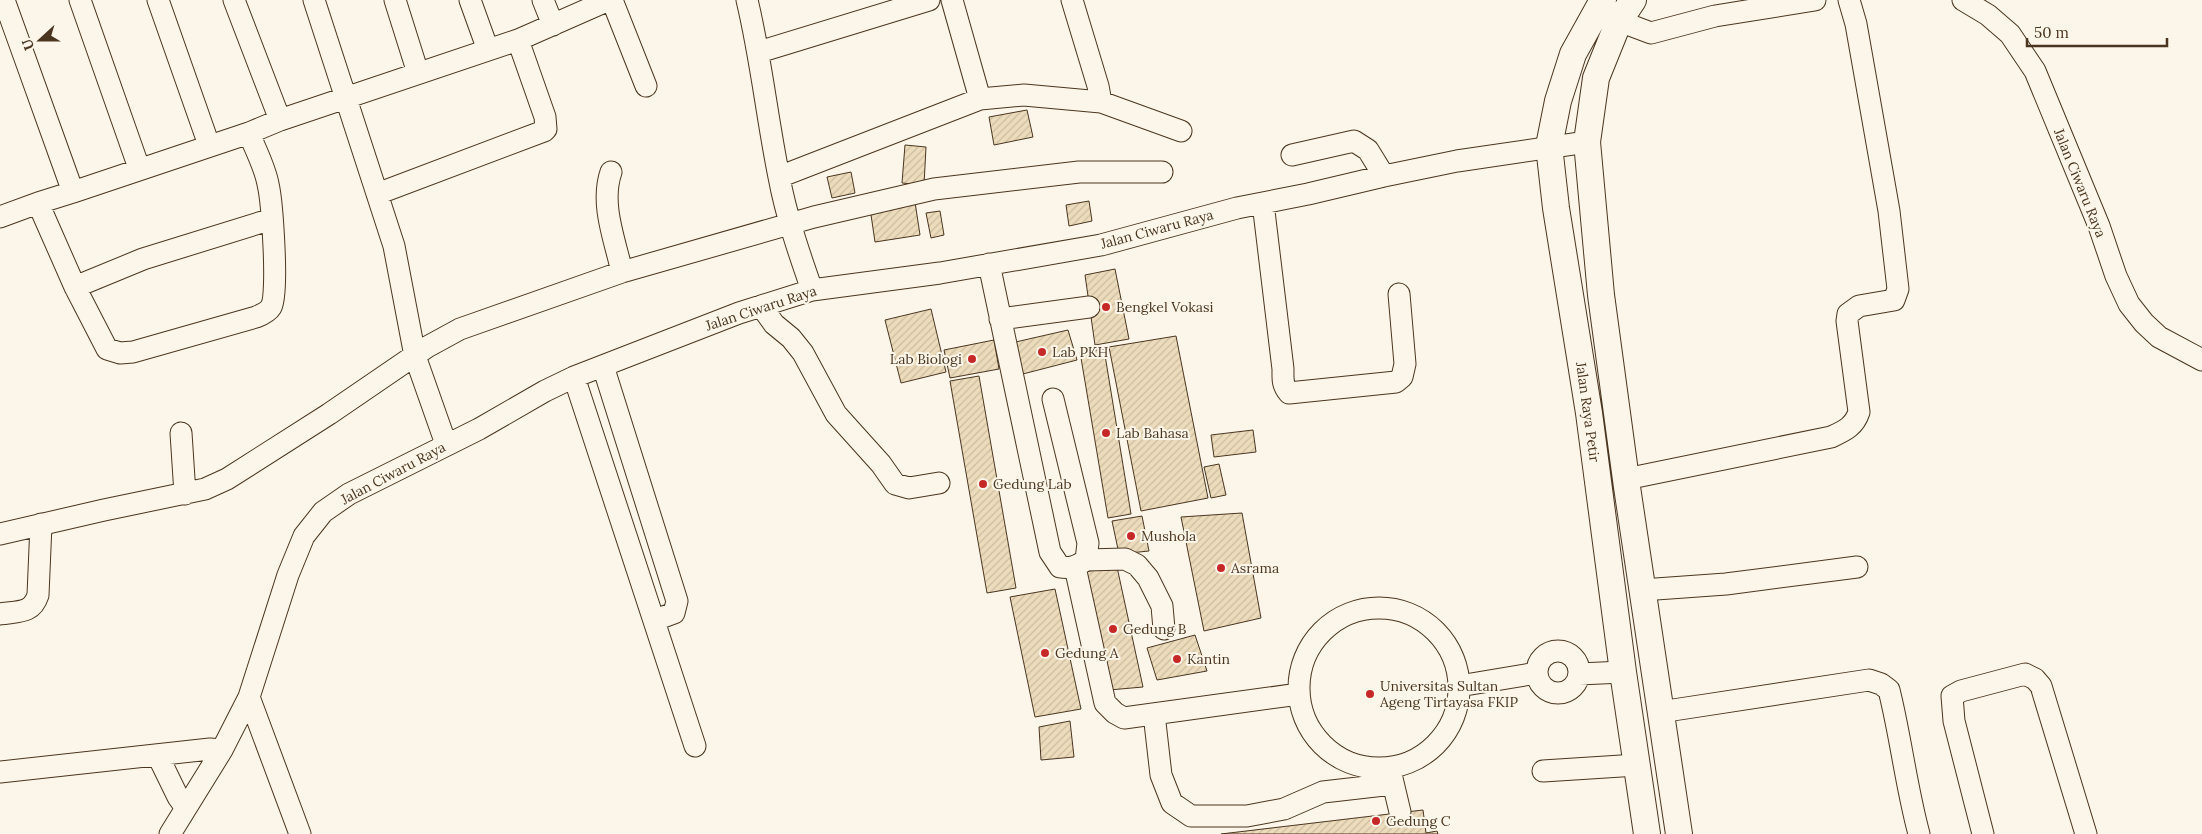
<svg xmlns="http://www.w3.org/2000/svg" width="2202" height="834" font-family="Lora,serif">
  <style>
    .building { fill: url(#building-hatch); stroke: #4a3520 }
    .lines { fill: none; stroke-linecap: round; stroke-linejoin: round }
    .minor-casing { stroke: #4a3520; stroke-width: 23 }
    .major-casing { stroke: #4a3520; stroke-width: 28 }
    .minor { stroke: #fbf6e9; stroke-width: 21 }
    .major { stroke: #fbf6e9; stroke-width: 26 }
    .poi-dot { fill: #c62828; stroke: #fbf6e9; stroke-width: 2 }
    .labels { text-anchor: middle; dominant-baseline: central; stroke-width: 4; stroke-linejoin: round; paint-order: stroke }
    .street-label { font-size: 14px; fill: #4a3520; stroke: #fbf6e9 }
    .poi-label { font-size: 14px; fill: #4a3520; stroke: #fbf6e9; text-anchor: start }
  </style>
  <defs>
    <pattern id="building-hatch" width="6" height="6" patternUnits="userSpaceOnUse" patternTransform="scale(1.25)"><rect width="6" height="6" fill="#ecdcbc"/><path d="M-1 1l2-2M0 6l6-6M5 7l2-2" fill="none" stroke="#ccbda1"/></pattern>
  </defs>
  <rect width="100%" height="100%" fill="#fbf6e9"/>
  <path class="building" d="M1027,110L1033,137L994,145L989,117Z
    M905,145L926,147L924,185L902,183Z
    M851,172L855,193L832,198L827,177Z
    M1089,201L1092,221L1069,226L1066,205Z
    M915,202L920,235L875,242L870,208Z
    M940,211L944,235L931,238L926,213Z
    M1115,269L1129,339L1095,345L1085,275Z
    M931,309L946,372L901,383L885,320Z
    M1068,330L1077,360L1015,376L1007,344Z
    M1176,336L1208,498L1141,511L1109,347Z
    M994,340L999,369L950,378L944,350Z
    M1104,349L1131,514L1108,518L1080,352Z
    M979,376L1016,588L987,593L950,381Z
    M1253,430L1256,452L1214,457L1211,435Z
    M1219,464L1226,495L1211,498L1204,467Z
    M1242,513L1261,618L1204,631L1181,517Z
    M1142,516L1149,551L1119,554L1112,521Z
    M1117,567L1143,687L1109,690L1083,572Z
    M1055,589L1081,709L1035,717L1010,597Z
    M1195,635L1207,671L1157,680L1147,648Z
    M1070,721L1074,757L1041,760L1039,727Z
    M1423,810L1426,833L1437,831L1438,834H1221Z"/>
  <g class="lines">
    <defs>
      <path id="minor" d="M4,0L73,192L38,203L75,287L107,349L120,353L133,352L256,317C261,315 268,312 271,307C279,294 272,201 268,184C265,167 255,149 249,133L73,192
        M80,0L139,168
        M158,0L209,145
        M234,0L280,120
        M314,0L394,246L415,356L446,444
        M395,0L418,73
        M470,0L488,50
        M543,0L553,25
        M612,0L646,86
        M747,0C761,58 767,118 779,177C786,215 799,253 812,290
        M952,0L980,99
        M1072,0L1098,86L1101,102L1181,131
        M1963,0L1988,15L2010,34L2035,71L2099,226L2116,276L2129,304L2144,323L2159,337L2202,360
        M1619,21L1651,33L1715,16L1815,0
        M518,40L609,0
        M759,52L929,0
        M249,133L280,120L518,40L545,117L546,129L544,131L377,194
        M1292,155L1354,141L1368,150L1384,176
        M779,177L980,99L1024,95L1101,102
        M1263,203L1283,369C1283,379 1282,385 1289,393L1396,382L1402,377L1405,364L1399,294
        M0,217L38,203
        M989,264L1050,552L1060,567C1071,569 1077,566 1086,560L1088,543L1053,399
        M622,272L814,217L934,189L1079,172H1162
        M75,287L143,259L272,219
        M761,306L774,324L791,338L803,353L836,414L881,464L895,484L909,488L939,483
        M1000,319L1089,307
        M603,366L677,601L674,613L655,620
        M574,377L695,746
        M181,433L185,494
        M1626,479L1831,437C1844,431 1854,427 1859,412L1847,321L1848,314L1859,306L1894,300L1898,289L1889,211L1856,24L1849,0
        M0,534L104,510L205,489L227,479L329,414L427,347L460,329L622,272C615,240 600,204 611,172
        M1086,560L1125,559L1137,565L1148,578L1162,606L1164,629
        M1075,567L1105,703L1115,713L1124,718L1299,694
        M1642,590L1726,584L1857,567
        M1299 688a80 80 0 1 1 160 0a80 80 0 1 1-160 0Z
        M0,614C18,611 32,614 38,595L41,524
        M1537 672a21 21 0 1 1 42 0a21 21 0 1 1-42 0Z
        M1579,674L1623,672
        M1459,686L1537,673
        M249,697L300,834
        M1660,712L1869,680L1881,684L1889,690C1901,738 1906,786 1919,834
        M1154,714L1161,775L1172,803L1191,816H1247L1284,809L1323,792L1393,784
        M158,756L178,797L186,808
        M1390,770L1400,812
        M1543,771L1637,765
        M0,772L210,749L222,750
        M170,834L222,750L249,697L288,575L304,536L323,512L349,494L479,429L545,391L574,377L739,313L812,290L940,273L1101,245L1237,208L1308,194L1384,176L1457,161L1587,142
        M1983,834L1954,721L1952,696L1961,691L2025,674L2035,679L2041,686L2086,834"/>
      <path id="major" d="M1603,0L1573,54L1558,101L1549,146L1556,208L1589,413L1623,672L1647,834
        M1633,0L1619,21L1596,78L1587,142L1601,295L1627,487L1679,834"/>
    </defs>
    <use href="#minor" class="minor-casing"/>
    <use href="#major" class="major-casing"/>
    <use href="#minor" class="minor"/>
    <use href="#major" class="major"/>
  </g>
  <g class="poi-dot">
    <circle cx="1106" cy="307" r="5"/>
    <circle cx="1042" cy="352" r="5"/>
    <circle cx="972" cy="359" r="5"/>
    <circle cx="1106" cy="433" r="5"/>
    <circle cx="983" cy="484" r="5"/>
    <circle cx="1131" cy="536" r="5"/>
    <circle cx="1221" cy="568" r="5"/>
    <circle cx="1113" cy="629" r="5"/>
    <circle cx="1045" cy="653" r="5"/>
    <circle cx="1177" cy="659" r="5"/>
    <circle cx="1370" cy="694" r="5"/>
    <circle cx="1376" cy="821" r="5"/>
  </g>
  <g class="labels">
    <g class="street-label">
      <text transform="translate(2080 183) rotate(68)">Jalan Ciwaru Raya</text>
      <text transform="translate(1157 229) rotate(-15)">Jalan Ciwaru Raya</text>
      <text transform="translate(761 308) rotate(-18)">Jalan Ciwaru Raya</text>
      <text transform="translate(1588 412) rotate(82)">Jalan Raya Petir</text>
      <text transform="translate(393 473) rotate(-28)">Jalan Ciwaru Raya</text>
    </g>
    <g class="poi-label">
      <text x="1116" y="307">Bengkel Vokasi</text>
      <text x="1052" y="352">Lab PKH</text>
      <text x="962" y="359" text-anchor="end">Lab Biologi</text>
      <text x="1116" y="433">Lab Bahasa</text>
      <text x="993" y="484">Gedung Lab</text>
      <text x="1141" y="536">Mushola</text>
      <text x="1231" y="568">Asrama</text>
      <text x="1123" y="629">Gedung B</text>
      <text x="1055" y="653">Gedung A</text>
      <text x="1187" y="659">Kantin</text>
      <text x="1380" y="686">Universitas Sultan<tspan x="1380" dy="16">Ageng Tirtayasa FKIP</tspan></text>
      <text x="1386" y="821">Gedung C</text>
    </g>
  </g>
  <g transform="translate(40 40) rotate(249)" stroke="#fbf6e9" stroke-width="4" paint-order="stroke">
  <path d="M0-4L9 19L0 12L-9 19Z" fill="#4a3520"/>
  <text y="-8" font-size="14" font-weight="bold" text-anchor="middle" fill="#4a3520">U</text>
  </g>
  <path d="M2027 38v8h140v-8" fill="none" stroke="#4a3520" stroke-width="2.5"/>
  <text x="2034" y="38" font-size="15" fill="#4a3520" stroke="#fbf6e9" stroke-width="4" paint-order="stroke">50 m</text>
</svg>
